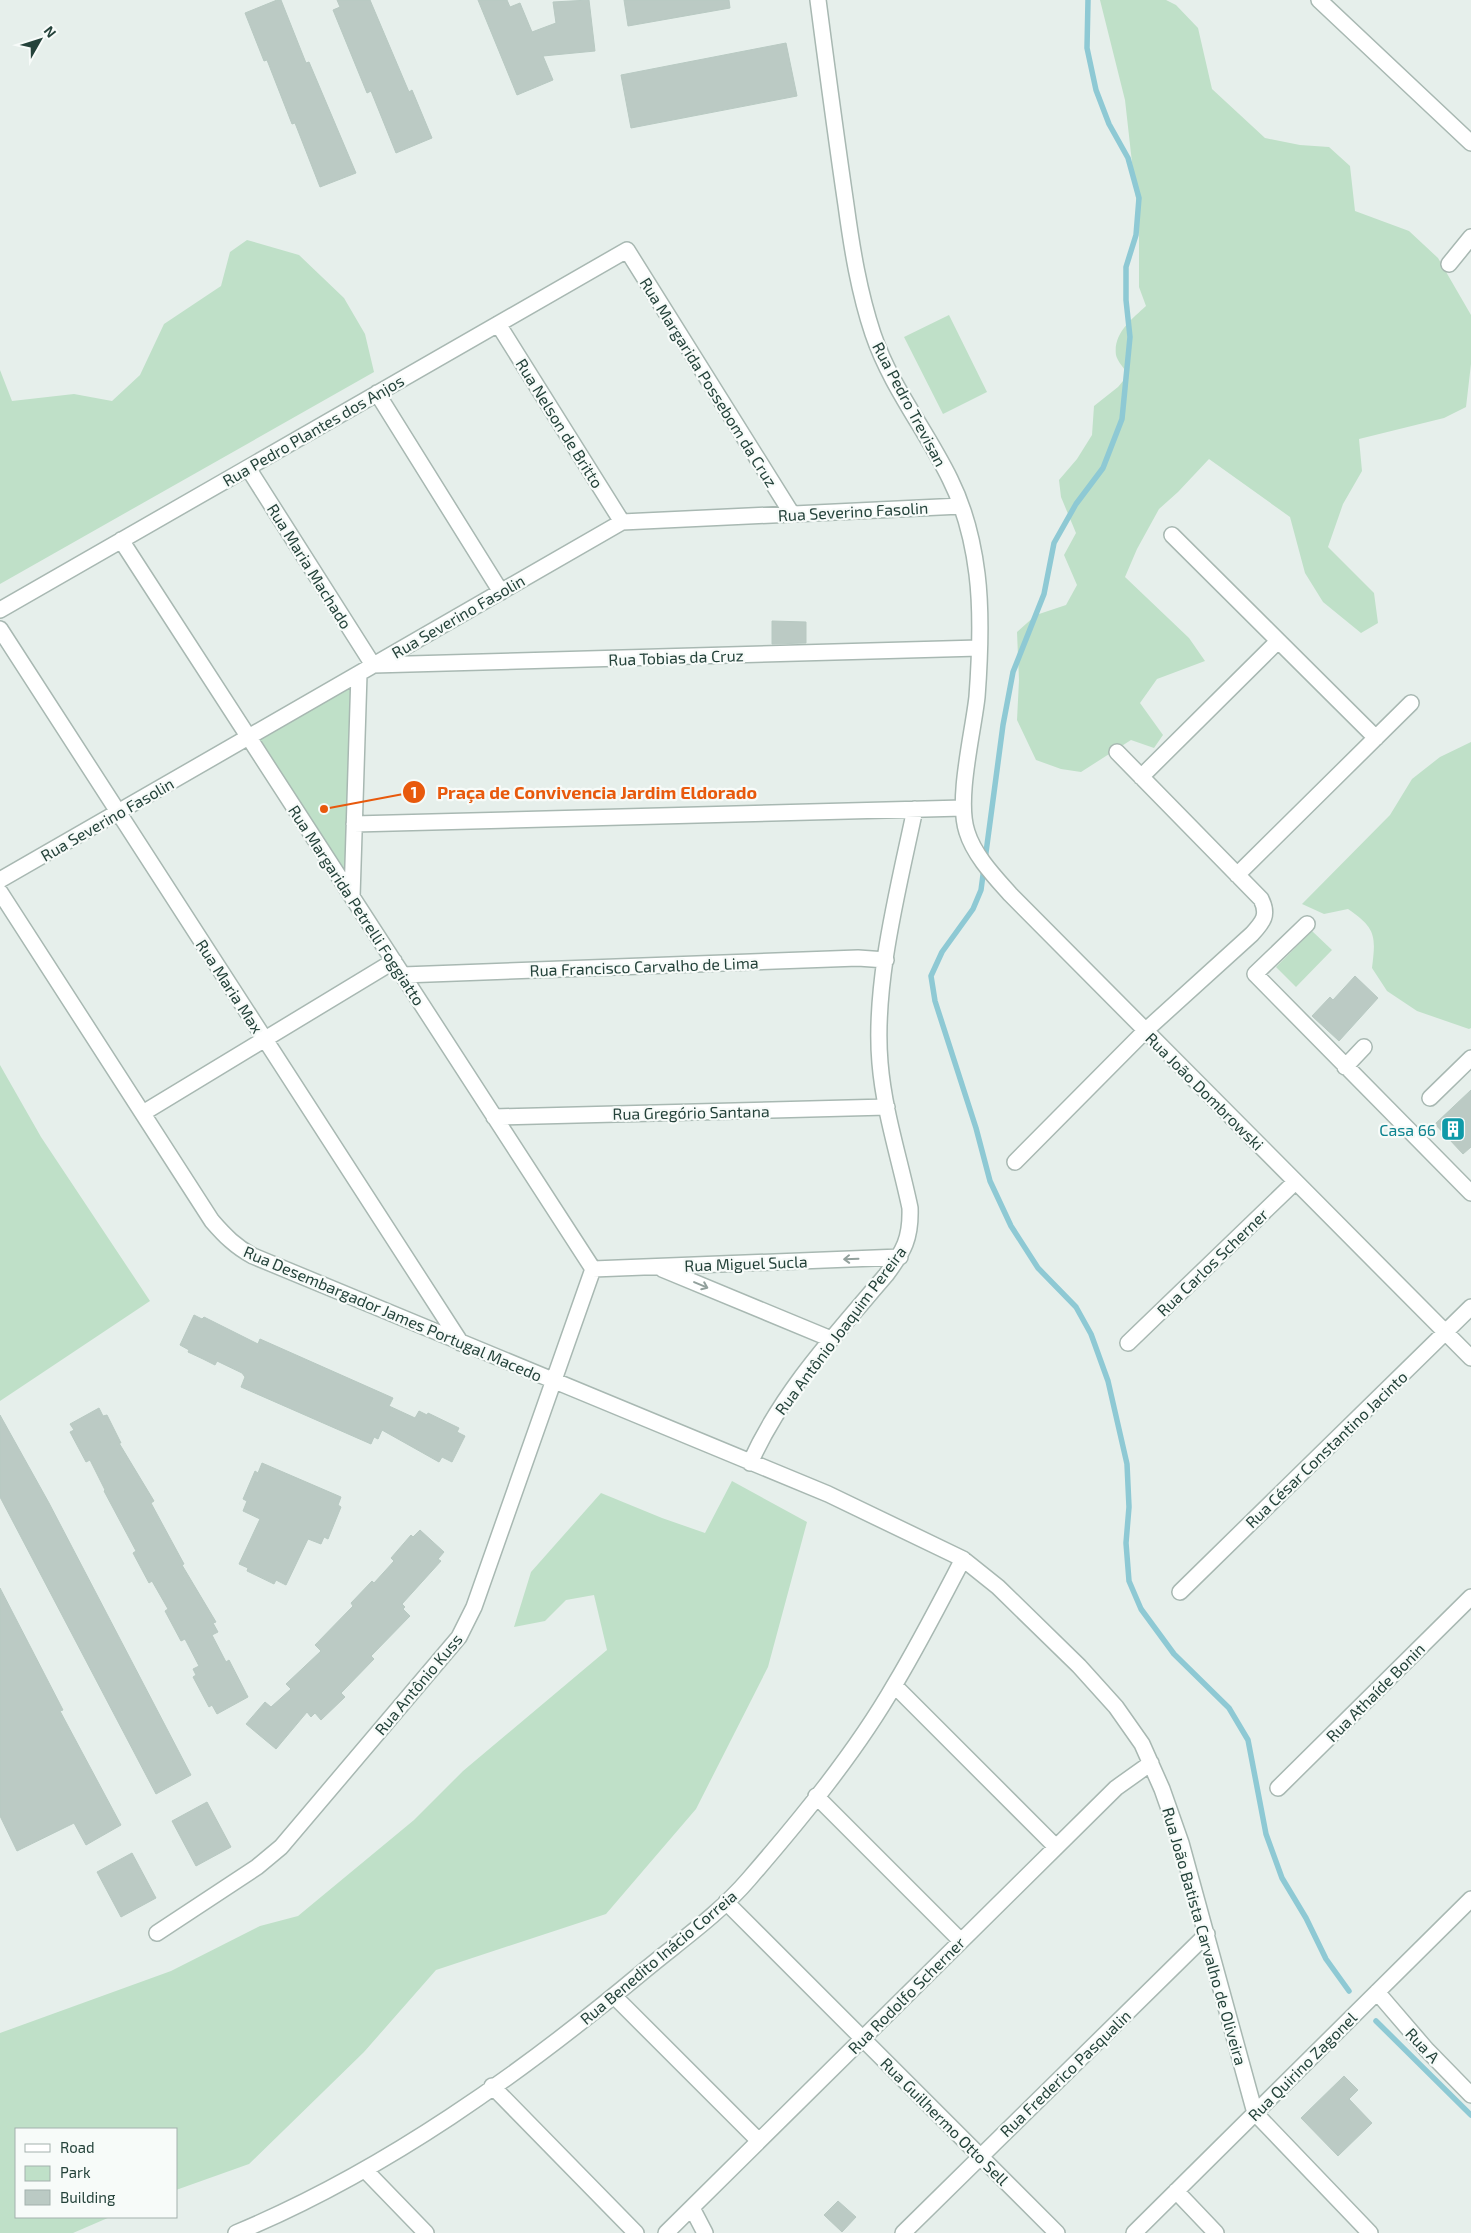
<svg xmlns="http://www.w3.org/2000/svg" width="1471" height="2233" font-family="'Exo 2',sans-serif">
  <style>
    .green { fill: #bfe0c8 }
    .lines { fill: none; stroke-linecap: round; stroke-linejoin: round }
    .stream { stroke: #8ec9d4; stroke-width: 5.5 }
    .building { fill: #bbcac4; stroke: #b8c9c2 }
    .minor-casing { stroke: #a8b8b2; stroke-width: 18 }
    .minor { stroke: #fff; stroke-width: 15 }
    .oneway { stroke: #92a09c }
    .labels { text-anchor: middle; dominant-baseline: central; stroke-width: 4.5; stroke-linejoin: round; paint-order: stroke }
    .street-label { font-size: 16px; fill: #24423a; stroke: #f7fbf9 }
    .culture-label { font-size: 16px; fill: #0d838f; stroke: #f7fbf9; text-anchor: end }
    .leader { fill: none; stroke: #e8590c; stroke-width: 2 }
    .callout-dot { fill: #e8590c; stroke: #f7fbf9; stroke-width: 2 }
    .mark-label { font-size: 15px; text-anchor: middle; font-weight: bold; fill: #fff }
    .callout-label { font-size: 18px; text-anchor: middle; font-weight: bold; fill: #e8590c; stroke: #f7fbf9; stroke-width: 4.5; stroke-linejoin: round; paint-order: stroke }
  </style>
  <rect width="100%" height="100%" fill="#e6efeb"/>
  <path class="green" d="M1100,0H1166L1176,5L1198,28L1212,89L1265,138L1300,145L1329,147L1350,166L1355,211L1409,231L1438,258L1471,315V364L1466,407L1444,418L1359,439L1362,471L1343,504L1328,547L1374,593L1378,623L1361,633L1323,602L1305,573L1290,517L1209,459L1178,492L1159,509L1137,549L1125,577L1189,638L1205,661L1157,679L1140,703L1163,735L1154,748L1131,740L1081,772L1061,769L1036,760L1017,720L1019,680L1017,632L1036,615L1066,605L1077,585L1064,555L1076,533L1061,497L1059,480L1077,459L1092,435L1094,406L1118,387L1128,375C1125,369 1117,361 1116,355C1113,333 1132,319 1146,306L1139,287V225L1125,100Z
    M247,240L299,255L344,298L365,334L374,372L0,584V370L12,401L74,394L112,401L140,375L164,324L221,286L230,252Z
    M949,315L987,392L943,414L904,337Z
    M351,684L345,880L257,739Z
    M1471,742V1028L1469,1029L1417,1011L1387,991L1372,968C1376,936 1376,928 1348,909L1324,914L1302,904L1390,815L1412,779L1440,757Z
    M1312,931L1332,950L1296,987L1276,967Z
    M0,1065L41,1137L150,1301L0,1401Z
    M732,1481L807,1522L768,1667L696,1809L606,1914L436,1970L364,2052L249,2164L176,2190V2129H16V2217H110L73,2233H0V2033L171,1971L260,1926L298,1916L414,1820L463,1771L607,1650L594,1595L566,1600L545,1621L514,1627L531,1572L601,1493L662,1518L705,1533Z"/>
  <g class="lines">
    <path class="stream" d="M1088,0L1087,48L1096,90L1109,124L1128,158L1139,198L1136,235L1126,267V300L1130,337L1122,419L1103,468L1076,504L1054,543L1044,594L1013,672L1003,725L981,890L973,909L942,952L931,976L935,1001L976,1128L990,1181L1011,1226L1038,1268L1076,1307L1091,1334L1108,1381L1127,1464L1129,1507L1126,1543L1129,1581L1141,1609L1174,1654L1229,1708L1248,1740L1266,1834L1282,1878L1306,1918L1326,1959L1349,1991
      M1376,2021L1471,2115"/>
  </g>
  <path class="building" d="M277,0H281L306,63L309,62L356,173L320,187L295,123L292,124L267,60L264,61L245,13Z
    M337,0H370L409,92L412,90L432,138L396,153L371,91L367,93L333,10L340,7Z
    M478,0H507L510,7L520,3L532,32L556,23L553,2L589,0L595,51L543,56L553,80L517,95Z
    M624,0H729L730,8L628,26Z
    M786,43L797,96L631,128L621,75Z
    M772,621L806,622V643L772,644Z
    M1355,976L1378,998L1339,1041L1312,1016L1330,997L1333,1000Z
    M1471,1090V1147L1463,1154L1435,1124Z
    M194,1315L202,1319L204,1317L258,1344L260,1339L393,1398L389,1406L415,1418L419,1411L427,1415L428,1413L459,1428L457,1432L465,1436L452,1462L442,1457L439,1462L382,1430L378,1439L374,1437L371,1444L241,1387L245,1377L242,1373L217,1361L215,1365L203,1359L188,1352L189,1350L180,1345Z
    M99,1408L103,1416L107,1415L121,1443H119L154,1501L151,1503L184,1564L182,1565L216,1622L213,1623L218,1632L212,1635L226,1662L229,1660L248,1697L217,1714L212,1705L209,1707L193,1677L196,1675L193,1669L199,1666L185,1639L181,1641L165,1611L168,1609L152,1581L149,1583L133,1553L136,1551L104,1491L105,1490L90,1460L86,1462L70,1432L74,1430L70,1424Z
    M0,1415L49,1503L191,1775L156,1794L0,1497Z
    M262,1463L341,1497L338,1505L341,1507L328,1539L324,1537L321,1544L308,1539L286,1585L276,1580L274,1584L247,1571L248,1568L239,1564L260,1519L243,1511L247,1501L243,1499L255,1471L258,1473Z
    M420,1530L444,1552L438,1559L441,1561L402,1604L405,1607L403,1609L410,1616L371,1656L374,1659L341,1693L345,1697L321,1720L315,1713L311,1717L307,1712L276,1749L246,1724L265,1702L271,1707L291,1689L286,1684L321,1651L315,1645L353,1606L351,1603L372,1581L374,1583L394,1561L391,1558L411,1535L413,1537Z
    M0,1588L63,1710L60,1711L121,1825L86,1845L74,1823L17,1851L0,1816Z
    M207,1802L231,1847L196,1866L172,1821Z
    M132,1853L156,1898L121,1917L97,1872Z
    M1344,2076L1358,2090L1349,2099L1372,2123L1338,2156L1301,2118Z
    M838,2201L856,2217L842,2232L824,2215Z"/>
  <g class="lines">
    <defs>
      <path id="minor" d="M818,0C827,69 836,137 846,205C852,249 859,292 873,334C891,387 926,430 950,479C965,509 973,542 977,574C982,614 980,657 977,697C973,733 956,800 967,832C974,855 994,876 1010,894L1471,1358
        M1319,0L1471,143
        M1449,264L1471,237
        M498,324L622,522
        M377,393L501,592
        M248,468L373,665L979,648
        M1172,535L1376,738
        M121,540L593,1269
        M0,610L627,250L792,514
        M0,629L461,1343
        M1141,777L1278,641
        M354,824L963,808
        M1237,875L1411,703
        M0,880L622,522L961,506
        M0,892L212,1221C225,1236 236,1247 253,1256L828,1494L963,1559L998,1587L1079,1666L1116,1707L1142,1744L1162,1789L1181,1843L1255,2113L1370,2233
        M352,897L359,674
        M1307,924L1255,974L1471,1193
        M403,975L858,958L886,960
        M1345,1067L1364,1047
        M1430,1098L1471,1058
        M143,1113L394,961
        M494,1117L887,1107
        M1015,1162L1145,1031L1252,934C1263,922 1269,915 1261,899L1117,752
        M593,1269L900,1257
        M662,1269L831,1339
        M1128,1343L1295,1182
        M750,1463C783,1390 835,1335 886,1275C904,1251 911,1238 910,1208C900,1160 884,1112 880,1063C873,984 899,886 915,809
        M1180,1592L1471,1307
        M895,1686L1056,1847
        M1278,1788L1471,1597
        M816,1796L961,1941
        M726,1902L1057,2233
        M157,1933L257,1867L281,1847L459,1637L474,1607L593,1269
        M1377,1992L1426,2049L1471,2095
        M614,1996L759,2141
        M492,2086L636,2233
        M365,2170L426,2233
        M1176,2191L1216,2233
        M692,2208L705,2233
        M236,2233C385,2171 522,2073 645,1970C680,1941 719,1914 749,1879C800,1820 856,1752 895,1684C919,1644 941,1601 963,1559
        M666,2233L1116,1788L1151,1763
        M903,2233L1207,1934
        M1134,2233L1471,1899"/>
    </defs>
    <use href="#minor" class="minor-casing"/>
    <use href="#minor" class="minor"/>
  </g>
  <defs><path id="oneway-shaft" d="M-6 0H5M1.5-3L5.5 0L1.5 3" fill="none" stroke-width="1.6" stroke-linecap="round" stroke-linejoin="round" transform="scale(1.25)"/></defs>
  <g class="oneway">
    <use href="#oneway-shaft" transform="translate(851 1259) rotate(178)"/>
    <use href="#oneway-shaft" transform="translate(701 1285) rotate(23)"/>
  </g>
  <defs>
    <symbol id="building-square" viewBox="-11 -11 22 22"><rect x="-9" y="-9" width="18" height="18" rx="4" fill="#0f9aa8" stroke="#f7fbf9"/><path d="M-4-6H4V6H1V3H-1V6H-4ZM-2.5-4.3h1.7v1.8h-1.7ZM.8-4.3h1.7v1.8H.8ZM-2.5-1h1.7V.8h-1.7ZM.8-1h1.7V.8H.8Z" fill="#fff"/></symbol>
  </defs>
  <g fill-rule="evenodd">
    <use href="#building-square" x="1439" y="1115" width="28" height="28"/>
  </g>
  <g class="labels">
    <g class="street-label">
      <text transform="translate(709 382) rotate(58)">Rua Margarida Possebom da Cruz</text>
      <text transform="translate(910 404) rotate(62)">Rua Pedro Trevisan</text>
      <text transform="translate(560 423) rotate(58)">Rua Nelson de Britto</text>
      <text transform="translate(313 430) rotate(-30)">Rua Pedro Plantes dos Anjos</text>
      <text transform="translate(853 511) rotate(-3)">Rua Severino Fasolin</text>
      <text transform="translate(310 566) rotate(58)">Rua Maria Machado</text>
      <text transform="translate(458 616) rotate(-30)">Rua Severino Fasolin</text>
      <text transform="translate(676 657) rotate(-2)">Rua Tobias da Cruz</text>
      <text transform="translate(107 819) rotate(-30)">Rua Severino Fasolin</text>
      <text transform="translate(357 905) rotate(57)">Rua Margarida Petrelli Foggiatto</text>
      <text transform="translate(644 966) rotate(-2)">Rua Francisco Carvalho de Lima</text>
      <text transform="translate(230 986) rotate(57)">Rua Maria Max</text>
      <text transform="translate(1205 1091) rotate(45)">Rua João Dombrowski</text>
      <text transform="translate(691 1112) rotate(-1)">Rua Gregório Santana</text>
      <text transform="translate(1212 1262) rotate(-44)">Rua Carlos Scherner</text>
      <text transform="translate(746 1263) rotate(-2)">Rua Miguel Sucla</text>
      <text transform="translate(393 1313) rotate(23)">Rua Desembargador James Portugal Macedo</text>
      <text transform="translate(840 1330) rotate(-53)">Rua Antônio Joaquim Pereira</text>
      <text transform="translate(1326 1449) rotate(-44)">Rua César Constantino Jacinto</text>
      <text transform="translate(418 1684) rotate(-50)">Rua Antônio Kuss</text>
      <text transform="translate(1375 1692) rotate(-45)">Rua Athaíde Bonin</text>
      <text transform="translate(1205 1936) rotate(74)">Rua João Batista Carvalho de Oliveira</text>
      <text transform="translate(658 1957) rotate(-40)">Rua Benedito Inácio Correia</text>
      <text transform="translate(906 1995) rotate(-45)">Rua Rodolfo Scherner</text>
      <text transform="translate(1423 2045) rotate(47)">Rua A</text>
      <text transform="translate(1302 2066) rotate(-45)">Rua Quirino Zagonel</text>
      <text transform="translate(1065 2073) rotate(-44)">Rua Frederico Pasqualin</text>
      <text transform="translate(945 2121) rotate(45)">Rua Guilhermo Otto Sell</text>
    </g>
    <g class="culture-label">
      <text x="1436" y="1129">Casa 66</text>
    </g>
  </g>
  <path class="leader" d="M324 809L414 792"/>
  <g class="callout-dot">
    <circle cx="324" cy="809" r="5"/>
    <circle cx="414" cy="792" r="12"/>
  </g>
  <g class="mark-label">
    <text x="414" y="798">1</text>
  </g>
  <g class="callout-label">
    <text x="597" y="799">Praça de Convivencia Jardim Eldorado</text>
  </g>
  <rect x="15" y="2128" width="162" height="90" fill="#f7fbf9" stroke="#a3b1ad"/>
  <rect x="25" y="2144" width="25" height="8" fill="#ffffff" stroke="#a3b1ad"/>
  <text x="60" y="2153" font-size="15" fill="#24423a">Road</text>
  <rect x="25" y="2166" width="25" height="15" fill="#bfe0c8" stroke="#a3b1ad"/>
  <text x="60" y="2178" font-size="15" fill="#24423a">Park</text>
  <rect x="25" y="2190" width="25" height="15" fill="#bbcac4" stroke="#a3b1ad"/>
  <text x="60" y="2203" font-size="15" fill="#24423a">Building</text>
  <g transform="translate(40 40) rotate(51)" stroke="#f7fbf9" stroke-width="4" paint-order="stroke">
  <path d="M0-4L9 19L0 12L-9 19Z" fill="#24423a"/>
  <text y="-8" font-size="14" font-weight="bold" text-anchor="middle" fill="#24423a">N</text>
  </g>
</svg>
